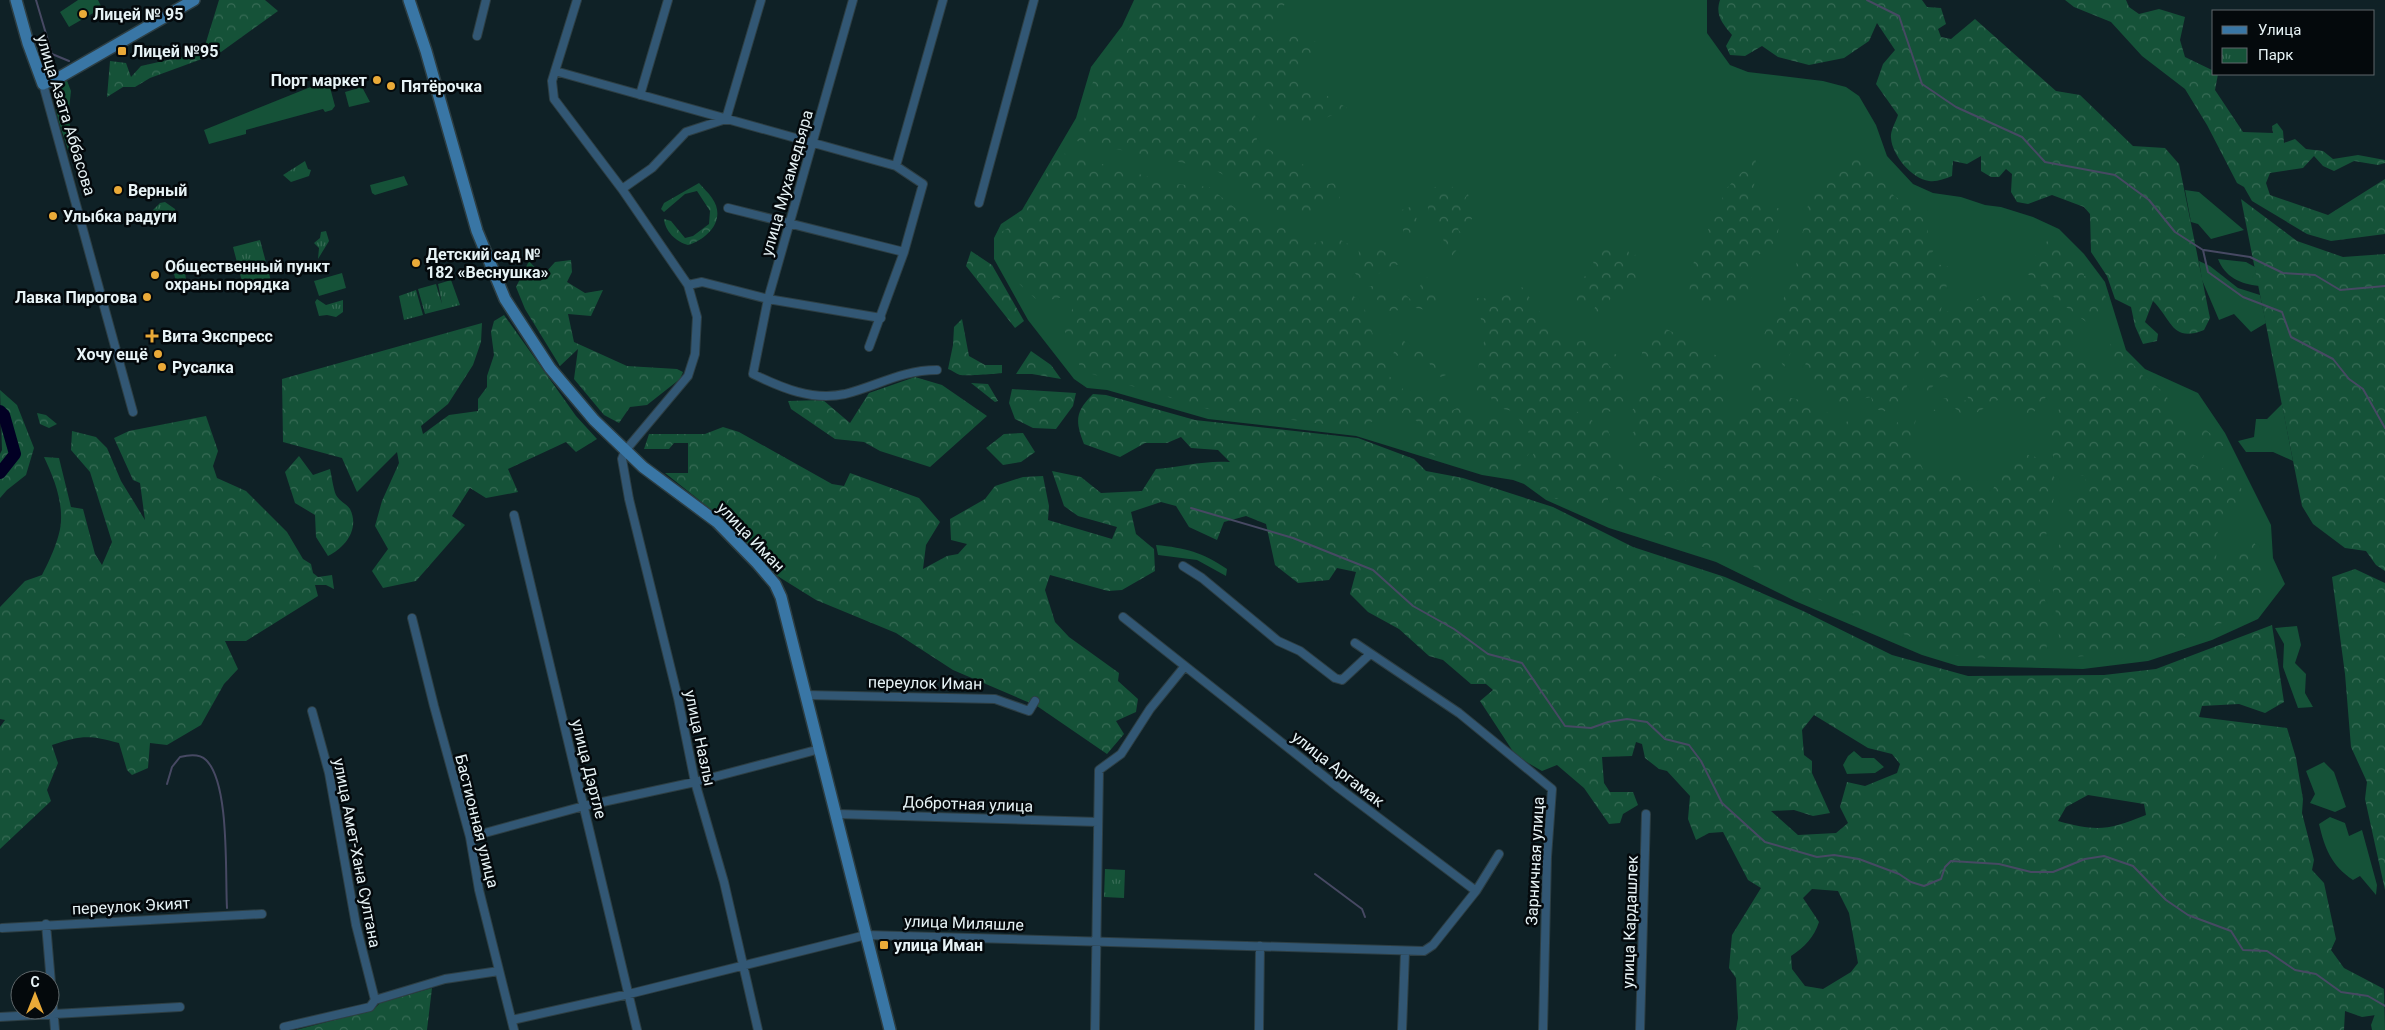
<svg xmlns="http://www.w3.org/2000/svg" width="2385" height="1030" font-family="Roboto,sans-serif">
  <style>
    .grass { fill: #155238 }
    .forest { fill: url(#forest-crowns); fill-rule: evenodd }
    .park { fill: url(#park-tufts) }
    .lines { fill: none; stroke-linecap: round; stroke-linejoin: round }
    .stream { stroke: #474963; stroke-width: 2 }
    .river { stroke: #020024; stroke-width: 12 }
    .street-casing { stroke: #2d3e43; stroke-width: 10 }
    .secondary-casing { stroke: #2d3e43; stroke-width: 14 }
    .street { stroke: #325774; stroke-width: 8 }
    .secondary { stroke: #3976a5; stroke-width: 11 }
    .poi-dot { fill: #eaaa38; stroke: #04090c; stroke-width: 2 }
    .labels { text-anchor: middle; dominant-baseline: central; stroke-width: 5; stroke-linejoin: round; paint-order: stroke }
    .poi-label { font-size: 16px; font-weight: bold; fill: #e7f3f6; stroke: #04090c; text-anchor: start }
    .street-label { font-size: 16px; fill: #e7f3f6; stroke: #04090c }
  </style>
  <defs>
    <pattern id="forest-crowns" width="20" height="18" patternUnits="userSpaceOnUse" patternTransform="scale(1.25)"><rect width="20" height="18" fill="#155238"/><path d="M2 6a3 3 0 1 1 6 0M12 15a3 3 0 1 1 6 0" fill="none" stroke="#376b55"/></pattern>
    <pattern id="park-tufts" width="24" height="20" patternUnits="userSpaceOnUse" patternTransform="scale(1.25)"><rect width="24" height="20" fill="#155238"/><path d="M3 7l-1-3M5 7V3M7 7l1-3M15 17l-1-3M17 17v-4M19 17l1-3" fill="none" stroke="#376b55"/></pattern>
  </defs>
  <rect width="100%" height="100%" fill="#0f2126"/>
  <path class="grass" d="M78,0H98L102,8L69,27L60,12Z
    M1134,0H1707V33L1730,65L1748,72L1823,81L1846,87L1859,96L1876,125L1887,156L1913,184L1933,193L1961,197L1985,205L2001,207L2033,217L2059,229L2084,254L2105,282L2126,350L2145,369L2198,393L2225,433L2271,525L2273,558L2285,584L2258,619L2212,640L2148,661L2083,669L1958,666L1922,655L1795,601L1716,562L1609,528L1546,500L1524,484L1513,480L1482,475L1356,436L1208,419L1107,390L1087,388L1074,379L1028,320L994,259V238L1001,224L1022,210L1076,118L1091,67L1122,26Z
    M66,78L71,91L68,118L76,148L68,150C62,128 44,95 66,78Z
    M328,80L335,106L332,110L325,112L323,109L246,130V134L209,144L204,130Z
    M362,87L370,102L349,107L345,92Z
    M404,176L408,185L375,195L372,193L370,185Z
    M2185,190L2199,192L2244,230L2211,239L2198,224L2191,222Z
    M2218,259L2246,262L2255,267L2259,286C2240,284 2225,277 2218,259Z
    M2199,261L2210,266L2238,288L2260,295L2266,323L2251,332L2234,314L2219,320L2202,280Z
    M342,273L346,288L319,296L314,281Z
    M2282,404L2293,461L2273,452H2246L2238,441L2254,437L2256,419H2267Z
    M1156,545C1186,548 1202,552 1227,569L1226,576L1197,560L1158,555Z
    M2297,626L2301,645L2295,663L2306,674L2305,693L2313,707L2298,708L2283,667L2284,644L2275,628Z
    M1854,751L1862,758H1874L1884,767L1875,773L1847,774L1843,765L1848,756Z
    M2324,762L2334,772L2346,807L2335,812L2310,803L2315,794L2306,771Z
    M2330,817L2345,823L2349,836L2362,830L2377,885L2376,895L2360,876L2353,880C2331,865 2325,849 2319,824Z
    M2384,989L2385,1030H2372L2371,1025Z"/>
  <path class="forest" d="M219,0H265L278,11L221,52L150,78L135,87H123L107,97L110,61L126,63L131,77L141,66L203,52Z
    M1143,0H1287L1270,31H1298L1324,47L1293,75L1347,108L1309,126L1273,120L1269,102L1255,112L1257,142L1291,163L1307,165L1310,187L1340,182V198L1313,216L1262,207L1242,185L1213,169L1072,140L1084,121L1095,73L1127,32Z
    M1720,0H1922L1927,7L1941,8L1946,24L1938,29L1941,37L1951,39L1975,19L2056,91L2080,95L2133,146L2165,148L2179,164L2210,318L2204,330C2172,343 2172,320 2153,301L2145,322L2158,334L2157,341L2143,344L2135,326L2131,307L2115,299L2107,276L2091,252L2090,214L2084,207L2052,195L2028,204L2017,202L2011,192L2012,174L2006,169L1999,177H1991L1981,171V156L1967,164L1953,161L1952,176C1944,179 1937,182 1929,181C1912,179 1892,155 1891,138C1890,131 1896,122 1898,115L1876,84L1883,64L1895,50L1877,23L1869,41L1844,58L1809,65L1778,57L1762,46L1745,56L1730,55L1726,46L1732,35C1722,23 1715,15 1720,0Z
    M2065,0H2126L2129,7L2139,14L2159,9L2185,17L2180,40L2185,57L2214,71V74H2218L2215,90L2243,132L2273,133L2272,126L2277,123L2283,131L2284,143L2295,139L2306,149L2323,151L2333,159L2358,155L2385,160V163L2378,165L2354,161L2334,171L2323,166L2314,156L2303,168L2270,173L2266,183L2270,195L2328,215L2385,179V234L2331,241L2307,234L2252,201L2244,187L2237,183L2207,125L2185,89L2142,56L2111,22L2074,7Z
    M1859,150L1894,196L1927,215L1928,241L1935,248L1926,262L1951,267L1940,314L1971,303L1990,292L2024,297L2031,291L2060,316L2089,334L2075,337L2077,352L2086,351L2093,367L2112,371L2110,344L2118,346L2142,375L2166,394L2175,420V429L2186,431L2185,445L2188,462L2197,466L2204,455L2212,473L2226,467L2232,468L2246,499L2222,516L2217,535L2216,564L2239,565L2236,543L2251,536L2259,552L2265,594L2247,614L2144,651L2062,658L2051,577L2067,514L2087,477L2054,467L2050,426L2065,398L2049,393L2025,423L2003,397L1966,419L1954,407L1933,411L1944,398L1969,401L1961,378L1940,377L1926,395L1923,380L1935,325L1924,337L1900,406L1882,412L1874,407L1871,397L1837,404L1819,383L1808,380L1804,372L1808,351L1794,345L1784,367L1764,334L1793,281L1810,195Z
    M1062,153L1175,184L1209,187L1250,220L1293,229L1314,243L1337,238L1350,245L1336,260V291L1350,293L1363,304L1377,347L1392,361L1389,376L1403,389L1385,425L1374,420L1362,429L1208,409L1082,371L1063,327L1074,306L1064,297L1039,302L1016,281L1000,260V233L1016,223L1055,159Z
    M1756,157L1753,202L1781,209L1777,241L1752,260L1751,304L1687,302L1694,261L1727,188Z
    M699,183C703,188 708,192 712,198C727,219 708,239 688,245C676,242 665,231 664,219L671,221L685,238L693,236L709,224L710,211L697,191L685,194L664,212L661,209L664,203Z
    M1451,184L1460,205L1468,193L1472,219L1458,229L1465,239L1449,260L1441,231L1429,213L1426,199L1435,187Z
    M2241,199L2297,241L2343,257L2385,254V571L2376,565L2366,551L2345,548L2313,524L2302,506Z
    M1413,206L1418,224L1405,239L1399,211Z
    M1599,230L1615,254L1625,244L1631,257L1650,248L1634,268L1646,266L1637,275L1642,284L1625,287L1624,297L1613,294L1600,318H1591L1601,291L1576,308V282L1595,270L1592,256L1600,246Z
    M2048,240L2061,244L2066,255H2073L2083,264L2084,276L2092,275L2101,283L2111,313L2095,319L2100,331C2072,313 2047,293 2024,270Z
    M1358,246L1377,247L1401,263L1365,280L1359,279L1347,261L1360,262Z
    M971,251L992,265L1024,321L1015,328L966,266Z
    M571,260L572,272L567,282L585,293L603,290L591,316L568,314L574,342L627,366L677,369L683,372L680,379L647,405L630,407L619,423L604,415L574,379L578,349L560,366L525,309L516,287L529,261L540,273L546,272L555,262Z
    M1426,275L1433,291H1453L1431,311L1411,307L1402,310L1385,311L1368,286H1380L1393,298L1399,288L1412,301Z
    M1522,287L1540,312L1554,335L1571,343L1586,340L1619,356L1605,359L1610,367L1624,370L1622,388L1627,396L1624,405L1612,411L1597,414L1585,401L1574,410L1592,420L1595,427H1607L1611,439V463L1603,467L1610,473C1610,485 1606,494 1609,507L1592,503L1583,510L1573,506L1571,494L1556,499L1530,483L1525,474L1540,438L1531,436L1513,411L1494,407L1491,397L1467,390L1476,377L1485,337L1476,298L1498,299Z
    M504,315L576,416L597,439L576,452L566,442L508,469L518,492L486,498L470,488L452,516L465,525L416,581L383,588L372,571L388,549L375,526L382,501L399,463L397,452L357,492L342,458L283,442L282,379L482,323L481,342L473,365L448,404L421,426L423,434L449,415L478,411V399L487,387V376L494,355L491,332L494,321Z
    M962,319L969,356L985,365H1002V373C996,374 965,376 960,375C956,374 952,370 948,369L953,345L954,327Z
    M1657,324L1723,359L1727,399L1724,418L1744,417L1751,396L1750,362L1772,365L1777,395L1819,404L1841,427L1854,415L1881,419L1888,434L1901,418L1916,419L1911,440L1924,472L1967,476L1990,494L2015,451L2046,460L2057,483L2045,540L2050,556L2039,577L2048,612L2047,644L2044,665L1955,655L1818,599L1730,555L1644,529L1614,524V506L1634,509L1633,502L1616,489L1620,455L1641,476L1650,473L1661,479L1685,481L1693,473L1664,468L1651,459L1630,435L1640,426L1626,423L1643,389L1657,379L1661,372L1641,366L1643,341Z
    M1384,334L1401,336L1407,345L1426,351L1446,375L1441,377L1432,370L1429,362L1408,363L1404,354L1392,357L1397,344Z
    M1031,351L1051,365L1061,379L1032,374H1016Z
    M915,377L942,385L987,416L930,467L880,451L864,442L835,439L791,409L788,401L823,400L850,423L869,393Z
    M971,383L988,384L998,401L995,402Z
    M1012,389L1076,393L1073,406L1056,429L1033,428L1015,419L1009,403Z
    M0,390L17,405L34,448L26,475L7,490L0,498V454L2,450Z
    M1414,391L1443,392L1451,402L1434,418L1431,430L1447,413L1461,406L1473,410L1478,415L1510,422L1530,452L1514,475L1481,471L1469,454L1456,462L1406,447L1421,424L1412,418L1402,428L1399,417Z
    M1093,394L1106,395L1195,420L1358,438L1414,459L1426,471L1463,478L1553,507L1633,547L1725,577L1803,611L1892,655L1968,676L2104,675L2156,669L2272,625L2284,702L2265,713L2239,704L2202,706L2199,717L2287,728L2296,758L2303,799L2302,813L2314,860L2312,870L2324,883L2336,939L2331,950L2344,968L2384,989L2376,1015L2362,1017L2345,1011L2344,1030H1736L1738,1018L1736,978L1729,968L1732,935L1761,888L1748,880L1723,832L1709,833L1696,840L1688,819L1690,796L1667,771L1659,769L1645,758L1642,744L1636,742L1632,756L1602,757L1604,783L1610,792H1633L1638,805L1623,814L1620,823L1609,824L1584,788L1557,765L1542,771L1516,756L1480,701L1493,690L1486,684H1471L1443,660L1429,656L1399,629L1368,612L1350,594L1356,572L1337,568L1329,580L1298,583L1275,565L1266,524L1246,516L1224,522L1217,540L1189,527L1176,506L1161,502L1131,512L1136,534L1154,549L1155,571L1122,590L1108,591L1050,575L1045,590L1055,622L1069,637L1119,673L1118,681L1138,699L1136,712L1116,721L1124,734L1107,754L1037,706L953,670L896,633L816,600L771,572L732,526L665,473H688V443H674L669,449H644L649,434H705L723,427L739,432L832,484L844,486L850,473L919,498L940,522L926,545L923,569L947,556L958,554L967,544L951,540L950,519L985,499L995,486L1023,477L1043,476L1049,506L1048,520L1112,539L1117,527L1078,516L1064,506L1052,471L1081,477L1101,493L1142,491L1156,469C1181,467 1205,460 1230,462L1218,450L1191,448L1181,437L1167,443H1145L1120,457L1084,444C1075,421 1075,412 1093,394ZM1814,715L1868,748L1892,754L1900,764L1897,773L1865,786L1847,782L1840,807L1848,823L1836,833L1798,835L1771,811L1794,810L1813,816L1830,813L1812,773V761L1804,755L1802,730ZM2088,795L2144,804L2146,815C2108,830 2098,832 2058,821L2066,807ZM1812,889L1838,891L1849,913L1858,963L1851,972L1823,989L1805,986L1792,969L1791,956C1805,947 1814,937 1819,922L1803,898Z
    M37,413L46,415L57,424L49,428L40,424Z
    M206,416L218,451L213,466L217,478L246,491L287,532L303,559L311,564L313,573L318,577L332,575L334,589L326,585H315L318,596L246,641H225L238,669L224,684L201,725L167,745L150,743L148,768L132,775L127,770L119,743C89,735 82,735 52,745L58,763L47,790L51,801L0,849V727L5,720L0,719V607L25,581L42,575C49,562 61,536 61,520C62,498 53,476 44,457L59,458L71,507L83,509L95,554L102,565L112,542L90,472L71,450L72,431L96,437L107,448L121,481L145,520L140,483L133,480L114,438L129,431Z
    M2201,426L2211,434L2216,433L2222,439L2223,446H2217L2211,451L2205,447L2207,440L2200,437Z
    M1023,433L1035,452L1021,462L1003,465L986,448L1004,434Z
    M299,456L313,475L330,469C332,477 333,488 336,495C339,501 347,504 350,509C360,529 345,548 328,556L316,537L315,515L295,503L285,472Z
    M2355,569L2385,583V890L2365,799L2367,782L2351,747L2345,674L2332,577Z
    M432,988L427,1030H296L373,1010L380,1003Z"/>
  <path class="park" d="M305,161L308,169L311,170L309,176L291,182L283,175Z
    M165,202L175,209L176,214L157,219L151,212L160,203Z
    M326,231L329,241L318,259L319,248L314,243L320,238L321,232Z
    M260,240L271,281L244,289L233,247Z
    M185,271L187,290L183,295L179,291L174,274Z
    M451,280L460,305L425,314L418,289L436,284L442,304L438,284Z
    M416,290L423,315L404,320L399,296Z
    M317,299L326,305L343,300V312L336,317L327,315L319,316L315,302Z
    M1105,869L1125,870L1124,898L1104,897Z"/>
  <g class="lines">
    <path class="stream" d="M36,0L52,54L69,61
      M1867,0L1899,16L1922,84L1956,107L2022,137L2045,162L2115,175L2149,200L2175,232L2203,250L2208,272L2243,297L2282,312L2291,337L2333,359L2349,379L2363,389L2385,428
      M2204,250L2250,257L2283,273L2315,275L2340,290L2385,286
      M1191,508L1293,538L1373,570L1413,606L1454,629L1488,654L1522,663L1565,726L1591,728L1608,722L1627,719L1647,722L1665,739L1689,745L1701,761L1722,803L1765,842L1817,857L1834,855L1859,859L1899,874L1911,882L1924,886L1941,879L1945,867L1951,861L1999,864L2031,872H2053L2085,859L2104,856L2133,866L2166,900L2188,915L2231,931L2243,950L2267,951L2295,970L2316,974L2341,992L2368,996L2385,1006
      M167,784L172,767L180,757C188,755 199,753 206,760C230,783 225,874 227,908
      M1315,874L1362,909L1365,917"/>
    <path class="river" d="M0,411L4,415L15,454L0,473"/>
    <defs>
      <path id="street" d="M577,0L555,71L552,81L554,99L622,189L688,285L697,317L695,354L688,376L625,451L622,459L629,499L678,698L695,782L724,882L758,1030
        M853,0L768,299L753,374C782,388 812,401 845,394C877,386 902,370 937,370
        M477,36L486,0
        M555,71L896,166L923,184L904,252L869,347
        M43,84L133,412
        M640,95L668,0
        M896,166L943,0
        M622,189L652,168L686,132L726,119L761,0
        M979,203L1034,0
        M728,208L904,252
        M688,285L702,282L768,299L881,318
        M514,515L637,1030
        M1183,566L1202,578L1278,641L1300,651L1335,678L1342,680L1369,655
        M1123,617L1339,788L1476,891
        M412,618L434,706L470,837L479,890L514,1030
        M1355,643L1459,713L1552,789L1547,857L1543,1030
        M806,695L995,699L1029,711L1035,701
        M312,711L329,773L356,925L375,1000
        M837,814L1098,822
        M470,837L584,806L695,782L820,749
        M46,924L55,1030
        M2,928L262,914
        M0,1017L180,1007
        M512,1020L629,994L866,935L1424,951L1433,945L1476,891L1499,854
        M284,1027L370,1007L375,1000L445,979L499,971
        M1095,1030L1099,770L1121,754L1150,709L1185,666
        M1259,1030L1260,946
        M1402,1030L1405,952
        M1640,1030L1646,814"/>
      <path id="secondary" d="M16,0L28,43L43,84L60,77L194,0
        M409,0L426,51L477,231L505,299L550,368L594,420L643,467L717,522L757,563L775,584L781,597L890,1030"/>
    </defs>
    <use href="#street" class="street-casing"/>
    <use href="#secondary" class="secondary-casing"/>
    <use href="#street" class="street"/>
    <use href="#secondary" class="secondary"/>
  </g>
  <g class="poi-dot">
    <circle cx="83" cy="14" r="5"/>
    <rect x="117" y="46" width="10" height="10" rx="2.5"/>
    <circle cx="377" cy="80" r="5"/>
    <circle cx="391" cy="86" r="5"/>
    <circle cx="118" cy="190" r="5"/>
    <circle cx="53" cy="216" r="5"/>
    <circle cx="416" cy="263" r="5"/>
    <circle cx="155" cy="275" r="5"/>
    <circle cx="147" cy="297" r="5"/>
    <path d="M149.5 328.5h5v5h5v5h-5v5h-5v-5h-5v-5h5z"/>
    <circle cx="158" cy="354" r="5"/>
    <circle cx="162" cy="367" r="5"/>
    <rect x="879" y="940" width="10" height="10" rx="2.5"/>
  </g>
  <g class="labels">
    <g class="poi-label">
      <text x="93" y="14">Лицей № 95</text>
      <text x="132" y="51">Лицей №95</text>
      <text x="367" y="80" text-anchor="end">Порт маркет</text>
      <text x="401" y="86">Пятёрочка</text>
      <text x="128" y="190">Верный</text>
      <text x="63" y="216">Улыбка радуги</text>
      <text x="426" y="254">Детский сад №<tspan x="426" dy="18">182 «Веснушка»</tspan></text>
      <text x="165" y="266">Общественный пункт<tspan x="165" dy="18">охраны порядка</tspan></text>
      <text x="137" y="297" text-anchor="end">Лавка Пирогова</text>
      <text x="162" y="336">Вита Экспресс</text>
      <text x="148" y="354" text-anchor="end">Хочу ещё</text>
      <text x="172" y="367">Русалка</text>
      <text x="894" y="945">улица Иман</text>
    </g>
    <g class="street-label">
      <text transform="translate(66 115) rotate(73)">улица Азата Аббасова</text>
      <text transform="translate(787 183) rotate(-74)">улица Мухамедьяра</text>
      <text transform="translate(751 537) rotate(46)">улица Иман</text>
      <text transform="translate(925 683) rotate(1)">переулок Иман</text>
      <text transform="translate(700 738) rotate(78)">улица Назлы</text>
      <text transform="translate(589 769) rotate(76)">улица Дэртле</text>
      <text transform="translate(1338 769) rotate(38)">улица Аргамак</text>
      <text transform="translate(968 804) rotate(2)">Добротная улица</text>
      <text transform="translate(477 821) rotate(76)">Бастионная улица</text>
      <text transform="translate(357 853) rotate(79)">улица Амет-Хана Султана</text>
      <text transform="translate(1535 861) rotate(-87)">Зарничная улица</text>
      <text transform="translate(131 906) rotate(-3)">переулок Экият</text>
      <text transform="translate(1630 922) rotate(-88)">улица Кардашлек</text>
      <text transform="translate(964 923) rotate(2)">улица Миляшле</text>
    </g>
  </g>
  <rect x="2212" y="10" width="162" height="65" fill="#04090c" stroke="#5f676a"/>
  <rect x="2222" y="26" width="25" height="8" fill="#3976a5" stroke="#5f676a"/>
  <text x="2258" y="35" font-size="15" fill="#e7f3f6">Улица</text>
  <rect x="2222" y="48" width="25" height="15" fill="url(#park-tufts)" stroke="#5f676a"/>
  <text x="2258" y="60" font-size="15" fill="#e7f3f6">Парк</text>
  <g transform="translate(35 995)"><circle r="24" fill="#04090c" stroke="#5f676a"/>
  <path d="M0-4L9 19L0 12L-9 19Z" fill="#eaaa38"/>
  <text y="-8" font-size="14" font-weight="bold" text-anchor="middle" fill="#e7f3f6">С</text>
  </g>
</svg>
